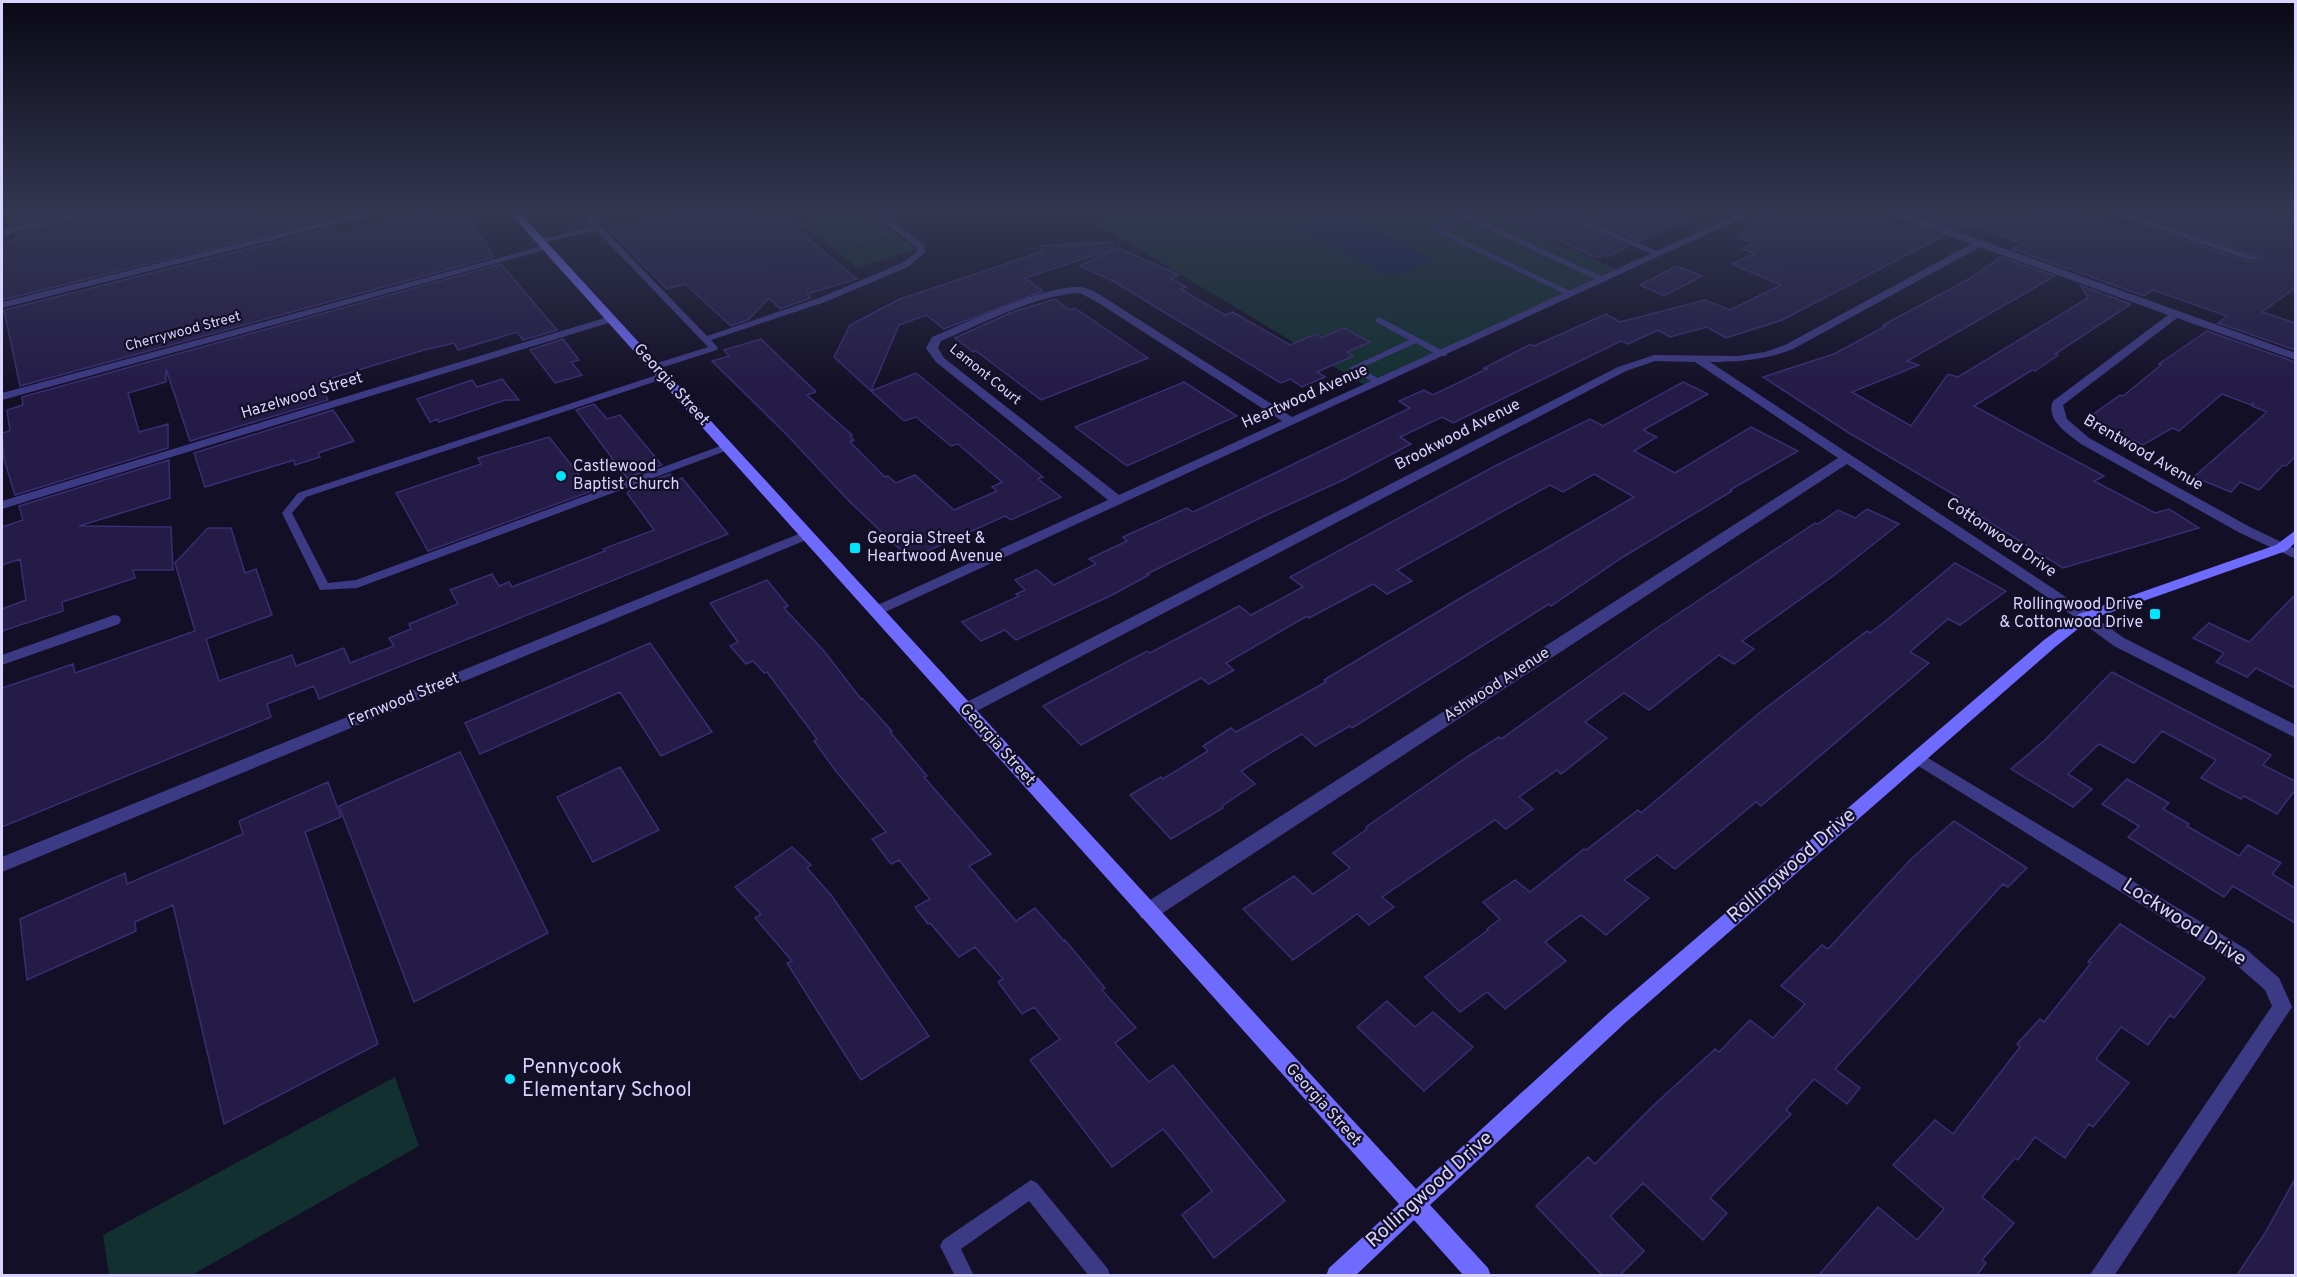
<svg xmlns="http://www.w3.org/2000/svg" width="2297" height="1277" font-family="Overpass,sans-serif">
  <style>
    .green { fill: #12302f }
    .water { fill: #0c2248 }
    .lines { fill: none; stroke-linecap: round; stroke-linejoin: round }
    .stream { stroke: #0c2248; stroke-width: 5 }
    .building { fill: #241b47; stroke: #3b2d73; stroke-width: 1.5 }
    .lane { fill: #3d3a85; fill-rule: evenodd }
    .street { fill: #3d3a85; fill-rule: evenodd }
    .secondary { fill: #6f6bff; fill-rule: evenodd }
    .poi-dot { fill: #00e5ff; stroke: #130f26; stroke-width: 2 }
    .labels { text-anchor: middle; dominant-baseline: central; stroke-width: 4.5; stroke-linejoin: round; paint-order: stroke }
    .far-street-label { font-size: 14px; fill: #d9d4ff; stroke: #130f26 }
    .street-label { font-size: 16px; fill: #d9d4ff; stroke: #130f26 }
    .poi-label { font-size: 16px; fill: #d9d4ff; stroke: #130f26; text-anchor: start }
    .near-street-label { font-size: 20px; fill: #d9d4ff; stroke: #130f26 }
    .near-poi-label { font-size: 20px; fill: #d9d4ff; stroke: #130f26; text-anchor: start }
  </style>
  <rect width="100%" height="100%" fill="#130f26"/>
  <path class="green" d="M835,213H867L876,219L817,237L800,223Z
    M1124,213H1491L1622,272L1368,387L1095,223Z
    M877,220L896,234L837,252L819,238Z
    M897,235L917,249L857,268L838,253Z
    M395,1077L419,1146L192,1275H109L103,1235Z"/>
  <path class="water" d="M1341,214L1432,259L1391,276L1300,229Z"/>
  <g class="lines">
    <path class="stream" d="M1672,218L1687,225"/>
  </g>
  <path class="building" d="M11,213H64L13,225Z
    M95,213H322L326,220L2,300V243L16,240L15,235Z
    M435,213H460L486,243L489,248L487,249L494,257L20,386L4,310L331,228L337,235Z
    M681,213H777L857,279L807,294L811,298L780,309L769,298L748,320L731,326L685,284L667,289L611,232Z
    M1497,213H1557L1628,246L1607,257L1604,255L1597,258Z
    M1576,213H1696L1639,241Z
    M1755,213H1860L1908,230L1916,225L1943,236L1782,320L1726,338L1707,327L1670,337L1658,330L1628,344L1621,341L1453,423L1442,417L1400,437L1411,444L1343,480L1260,518L1147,574L1149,575L1112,595L1016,640L1005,630L981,641L962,622L1019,596L1016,594L1025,590L1015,580L1037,570L1054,585L1096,564L1089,559L1127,541L1123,537L1187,508L1193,512L1275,473L1410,408L1399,401L1424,390L1433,395L1487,369L1484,368L1531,344L1534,346L1606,314L1620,322L1705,300L1730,310L1781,285L1732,264L1755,254L1742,248L1754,243L1737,237L1757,226L1753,216Z
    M1940,213H2075L2130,231L2140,225L2250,262L2259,260L2261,257L2151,219L2161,213H2268L2295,221V288L2262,312L2295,323V350L2218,323L2227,316L2153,290L2144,296L2072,270L2070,268L2068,269L2013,249L2022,243L1966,224L1956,229L1928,219Z
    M1111,242L1113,249L1025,278L1043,291L944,329L926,315L899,325L871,391L834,357L850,325L900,299L1041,252L1040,246Z
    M1118,248L1179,275L1171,278L1186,287L1180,289L1225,315L1233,312L1290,345L1316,334L1322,338L1344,328L1370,342L1347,352L1353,356L1317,372L1325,377L1302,387L1290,379L1281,383L1113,281L1080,266Z
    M2001,257L2055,276L1907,361L1919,365L1852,392L1911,426L1948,374L1958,377L2088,298L2081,286L2131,304L2055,354L2058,355L2035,371L2032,370L1974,406L2104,476L2094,481L2155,513L2169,509L2199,528L2063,568L1956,501L1958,497L1849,433L1763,377L1834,354L1886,326L1883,325L1967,280Z
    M501,264L557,330L523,340L517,332L458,350L454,343L424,350L319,382L328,400L190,441L166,369V382L128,393L139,432L168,424V448L15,495L4,459L2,433L10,431L7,410L23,405L22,397Z
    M1677,266L1702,276L1664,296L1640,285Z
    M1055,299L1070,310L1075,308L1148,358L1041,400L976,351L973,352L955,338L1010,313Z
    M2207,331L2295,362V457L2286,466L2283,465L2259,490L2240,482L2231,492L2194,477L2267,412L2252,406L2254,403L2251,405L2222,394L2179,431L2172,428L2143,445L2088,418L2120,395L2123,396L2161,365L2159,364Z
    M563,339L579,360L571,362L582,375L555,383L530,350Z
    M761,339L816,392L807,395L852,435L850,436L854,440L850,442L885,477L888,476L896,483L915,475L954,510L997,491L992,487L1002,482L958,444L951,446L916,417L904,421L871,391L916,373L1043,477L1038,479L1061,497L1011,520L1005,516L910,559L847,499L788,436L712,361L729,356L724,350Z
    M502,379L519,400H505L439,422L438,419L430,422L417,399L472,380L477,387Z
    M1184,382L1237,416L1127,466L1075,427Z
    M1683,382L1708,394L1643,430L1657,437L1634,451L1675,473L1751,427L1798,451L1730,490L1732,491L1623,557L1551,606L1549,604L1352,728L1350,726L1315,746L1302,734L1280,747L1241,771L1255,784L1222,806L1223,808L1171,839L1130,795L1161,777L1163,779L1208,751L1203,746L1231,728L1236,732L1326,682L1324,680L1459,599L1634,497L1594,474L1563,492L1550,485L1397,570L1412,581L1387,594L1373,584L1309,618L1307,616L1226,663L1234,670L1209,684L1201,678L1081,745L1043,706L1147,651L1150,653L1239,606L1251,615L1303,587L1290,577L1495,466L1590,419L1603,426Z
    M594,404L607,419L620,415L662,465L627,478L576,410Z
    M333,410L354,441L318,453L320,457L295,465L294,460L205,487L194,453Z
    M549,437L592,491L428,551L396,493L481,464L478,458Z
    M169,460L170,498L79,526L171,527L173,570H133L135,578L62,602L63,611L2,631V609L26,600L20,559L2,565V527L23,520L19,506Z
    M670,474L675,481L682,478L728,534L319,699L314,686L267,704L271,717L2,827V688L73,664L75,673L195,631L175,563L208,528H231L245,573L256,569L272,615L206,639L219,681L292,655L296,666L344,648L350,663L394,646L389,638L411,629L409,624L458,604L450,590L492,574L499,586L509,582L512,587L605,551L603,549L654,530L627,493L634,487Z
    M1867,509L1899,524L1833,576L1742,641L1754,649L1734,664L1719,655L1649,710L1624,693L1585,722L1607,738L1561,774L1557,770L1519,797L1533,809L1506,829L1495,820L1382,897L1394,907L1369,925L1357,914L1293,960L1243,909L1294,876L1313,894L1350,868L1333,853L1367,829L1366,827L1467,757L1499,737L1501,739L1657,628L1815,523L1818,524L1838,510L1855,518Z
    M1955,563L2006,591L1960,625L1948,619L1910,652L1929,663L1761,806L1756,802L1675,869L1657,855L1624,880L1649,898L1606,935L1581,915L1545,942L1566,961L1505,1009L1487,992L1460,1012L1425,977L1488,930L1487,929L1500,919L1483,902L1515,880L1530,892L1584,849L1586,850L1638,810L1641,813L1758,714L1867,631L1870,633L1888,619Z
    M767,580L788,606L784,608L824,651L861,699L862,698L892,731L890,732L927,776L924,777L991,854L969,866L1016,921L1035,908L1064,941L1065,940L1105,988L1102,990L1136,1028L1115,1043L1149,1082L1173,1065L1285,1201L1214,1258L1182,1215L1212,1191L1183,1153L1163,1129L1112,1167L1030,1060L1060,1039L1034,1007L1022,1014L998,982L1003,979L975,947L959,957L930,923L928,924L915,907L930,899L899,860L891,864L872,839L886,832L835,770L814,741L817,739L767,672L764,673L753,661L746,664L730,646L738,642L710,603Z
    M2295,595V688L2256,668L2247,677L2216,662L2224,653L2193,638L2209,623L2249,642Z
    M650,643L712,732L661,756L620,692L480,754L465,723Z
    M2112,672L2271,755L2263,765L2295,781V790L2277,814L2244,796L2241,799L2201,778L2216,760L2162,731L2134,763L2099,744L2068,774L2092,789L2073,807L2011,769L2046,739Z
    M460,752L548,933L414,1002L339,806Z
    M620,767L659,830L593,862L557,797Z
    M2127,779L2169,803L2163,809L2189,824L2187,826L2239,856L2248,845L2281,863L2272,874L2295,888V923L2233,886L2224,897L2128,837L2139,826L2102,804Z
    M328,782L341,817L305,832L378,1044L224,1124L173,905L135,922L136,931L27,980L20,919L125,873L127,884L243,834L239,821Z
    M1954,821L2027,868L2008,887L2003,884L1835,1069L1860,1088L1847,1104L1814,1079L1786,1110L1791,1114L1710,1198L1727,1213L1703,1240L1643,1183L1610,1216L1644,1251L1620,1275H1602L1536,1206L1588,1157L1595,1164L1655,1104L1715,1049L1719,1052L1750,1020L1773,1038L1805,1004L1781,986L1822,945L1828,949L1911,859Z
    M792,847L811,865L807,868L831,895L929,1036L861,1080L787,963L792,961L755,918L761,914L735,887Z
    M2120,924L2205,978L2174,1018L2170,1015L2148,1045L2121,1027L2096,1059L2129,1083L2093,1127L2089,1124L2065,1158L2035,1137L2018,1160L2015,1158L1982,1197L2014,1223L1982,1260L1986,1263L1977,1275H1819L1878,1207L1917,1240L1944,1209L1893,1165L1935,1120L1953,1134L2020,1047L2017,1044L2040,1019L2044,1022L2091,963L2088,962Z
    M1387,1001L1415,1027L1433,1012L1473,1047L1424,1091L1357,1027Z
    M2295,1179V1275H2237L2265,1233Z"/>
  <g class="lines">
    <path class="lane" d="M580,213H588L707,336L819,298L902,263L917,252V248L874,213H883L924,245L925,253L908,267L825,302L711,340L718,348L717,350L654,370L651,369V365L708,347L596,230L539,244V240L592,226Z
      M1559,213H1570L1663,254L1656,256Z
      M1464,215H1470L1609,280L1602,282L1467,220L1441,229L1576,294L1569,296L1430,229Z
      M1379,317L1445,352L1447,354L1445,356H1439L1416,343L1361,368L1384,382L1382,384H1376L1349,368L1409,340L1376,322L1375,320Z
      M663,373L666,374V378L306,497L292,513L328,583L356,580L723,445H731V449L357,588L320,590L282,513L298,493Z
      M1031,1180L1037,1183L1108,1269L1110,1276H1089L1029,1201L961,1249L974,1276H955L940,1246L943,1240Z"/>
    <path class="street" d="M75,213H93L2,236V230Z
      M362,213H380L2,308V302Z
      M1740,213H1753L881,614H871L869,611L871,608L1108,500L936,362L926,348L932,337C965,323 1045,285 1079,287C1088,287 1097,293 1105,298L1292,417ZM1080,293L1097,302L1282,421L1119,495L944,358L938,348L941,341C982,324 1035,295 1080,293Z
      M1890,213H1905L2296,353V360L2177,318L2063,405L2067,419L2089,438L2250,527L2296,549V559L2240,533L2081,444C2068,434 2045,420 2053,401L2168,315L1980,247L1793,349C1765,360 1740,362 1710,362L2057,591L2124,638L2296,725V738L2114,646L2047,597L1847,464L1155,918L1148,920L1141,918L1139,912L1141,906L1838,458L1695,362L1655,361L1626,371L971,714H959L957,710L959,706L1618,367L1654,355L1738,356L1765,352L1785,345L1971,244Z
      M2111,213H2126L2259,258L2250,260Z
      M543,246L552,248L2,400V393Z
      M611,316L616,319L615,321L2,509V501Z
      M806,531L811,532L813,535L811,538L2,872V857Z
      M114,615L119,616L121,620L119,624L2,665V655Z
      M1918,752L2246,949L2279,978L2292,1007L2114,1276H2089L2272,1006L2265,990L2232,961L1912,762L1910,758L1912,754Z"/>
    <path class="secondary" d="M510,213H520L1416,1189L1611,1011L2044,640L2079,614L2276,545L2296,530V542L2286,551L2089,620L2054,648L1625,1023L1430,1205L1488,1268L1491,1276H1464L1414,1220L1355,1276H1326L1329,1268L1399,1204Z"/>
  </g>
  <linearGradient id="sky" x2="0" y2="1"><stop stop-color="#0a0815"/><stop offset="0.54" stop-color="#333752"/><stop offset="1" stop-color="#333752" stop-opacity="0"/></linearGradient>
  <rect width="2297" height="392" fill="url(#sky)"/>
  <g class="poi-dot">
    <circle cx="561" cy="476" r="6"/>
    <rect x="849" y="542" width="12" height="12" rx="3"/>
    <rect x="2149" y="608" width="12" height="12" rx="3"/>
    <circle cx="510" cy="1079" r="6"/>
  </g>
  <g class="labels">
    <g class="far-street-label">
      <text transform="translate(183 332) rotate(-15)">Cherrywood Street</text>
      <text transform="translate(985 375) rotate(39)">Lamont Court</text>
    </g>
    <g class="street-label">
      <text transform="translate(671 385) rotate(48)">Georgia Street</text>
      <text transform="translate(302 396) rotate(-17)">Hazelwood Street</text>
      <text transform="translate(1305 397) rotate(-24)">Heartwood Avenue</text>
      <text transform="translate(1458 435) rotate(-27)">Brookwood Avenue</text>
      <text transform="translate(2143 453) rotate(30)">Brentwood Avenue</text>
      <text transform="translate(2001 538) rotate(34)">Cottonwood Drive</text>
      <text transform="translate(1497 685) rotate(-33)">Ashwood Avenue</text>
      <text transform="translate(404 700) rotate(-22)">Fernwood Street</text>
      <text transform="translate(997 745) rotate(48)">Georgia Street</text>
      <text transform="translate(1323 1105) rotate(48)">Georgia Street</text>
    </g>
    <g class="poi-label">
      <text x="573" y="467">Castlewood<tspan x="573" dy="18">Baptist Church</tspan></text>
      <text x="867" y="539">Georgia Street &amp;<tspan x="867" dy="18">Heartwood Avenue</tspan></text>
      <text x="2143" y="605" text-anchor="end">Rollingwood Drive<tspan x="2143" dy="18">&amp; Cottonwood Drive</tspan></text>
    </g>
    <g class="near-street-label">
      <text transform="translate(1792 866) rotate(-41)">Rollingwood Drive</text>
      <text transform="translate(2184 923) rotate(33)">Lockwood Drive</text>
      <text transform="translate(1430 1190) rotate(-42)">Rollingwood Drive</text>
    </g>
    <g class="near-poi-label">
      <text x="522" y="1068">Pennycook<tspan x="522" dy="23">Elementary School</tspan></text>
    </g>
  </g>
  <rect width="2297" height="1277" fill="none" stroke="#d9d4ff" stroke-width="6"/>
</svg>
